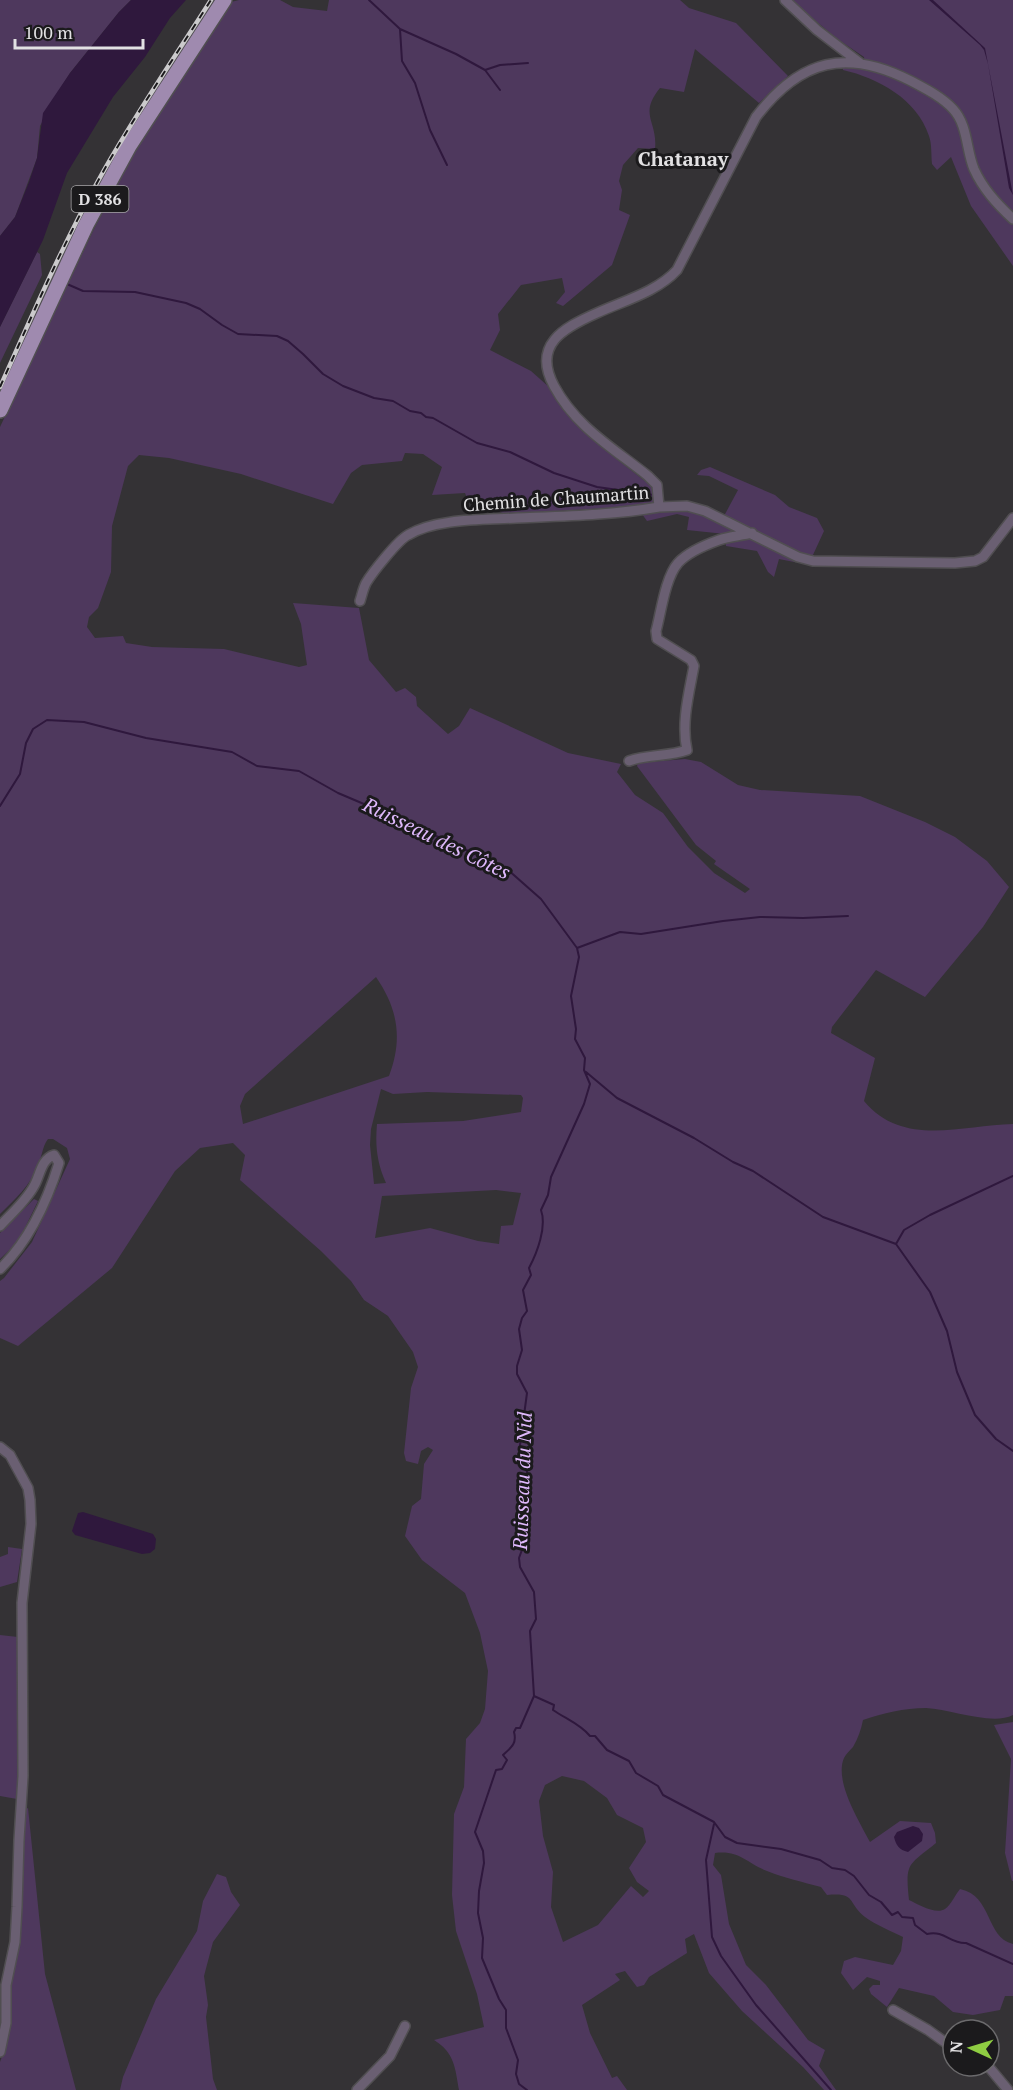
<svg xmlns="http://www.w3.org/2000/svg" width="1013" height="2090" font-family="'PT Serif',serif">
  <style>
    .green { fill: #4e385d; fill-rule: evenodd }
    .water { fill: #2f183d }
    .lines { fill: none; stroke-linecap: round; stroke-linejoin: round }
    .stream { stroke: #2f183d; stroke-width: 2 }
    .street-casing { stroke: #504e51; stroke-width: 12 }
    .primary-casing { stroke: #504e51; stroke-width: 18 }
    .street { stroke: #6a5f72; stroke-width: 9 }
    .primary { stroke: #9f8aaf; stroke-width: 15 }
    .rail-casing { stroke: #cbcacc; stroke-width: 4.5 }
    .rail { stroke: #1b1a1c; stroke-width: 2; stroke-dasharray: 7; stroke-linecap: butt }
    .labels { text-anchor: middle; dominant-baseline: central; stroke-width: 6; stroke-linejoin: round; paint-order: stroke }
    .shield { fill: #1b1a1c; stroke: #a6a5a7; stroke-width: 1.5 }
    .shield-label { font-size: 16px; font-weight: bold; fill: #e2e1e3 }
    .street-label { font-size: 18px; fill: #e2e1e3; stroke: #1b1a1c }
    .neighbourhood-label { font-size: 20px; font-weight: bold; fill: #e2e1e3; stroke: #1b1a1c }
    .water-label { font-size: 20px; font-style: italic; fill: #deb8fb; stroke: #1b1a1c }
  </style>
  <rect width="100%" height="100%" fill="#343235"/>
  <path class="green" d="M0,0H131L119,12L70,73L60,89L40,126L37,158L15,217L0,236Z
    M239,0H280L293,7L327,11L329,0H680L689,8L736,23L788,76L759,103L695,49L684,92L660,88C638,115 658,121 655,149L638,148L623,165L619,181L622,190L619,210L630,215L612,265L563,306L556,303L565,292L562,278L521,285L498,314L500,330L490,350L531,371L549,387L567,414L614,457L650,485L656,493L655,501L642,506L505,514L467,498L465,493L432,495L442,467L423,454L405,453L402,461L362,465L351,473L333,504L241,474L169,458L139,455L128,466L112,526L111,572L98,608L89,617L87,627L95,638L123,636L126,643L152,647L224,649L299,667L307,665L301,624L293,603L359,608L369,660L396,692L405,688L416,697L417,706L448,734L459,726L470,708L568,753L621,764L617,772L635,795L663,813L688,847L714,873L745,893L750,889L714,864L716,861L696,845L637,766L638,763L685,759L701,762L738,785L760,790L860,796L925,822L955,837L987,861L1009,887L983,927L925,997L876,970L832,1027L831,1033L875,1058L864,1101C903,1148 962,1125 1013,1124V1715C992,1726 951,1709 926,1708C904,1708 883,1713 863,1720C861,1730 858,1738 853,1747C850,1750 846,1754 844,1758C834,1781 859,1821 870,1842L900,1821L931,1823L935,1833L936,1843C908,1866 905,1862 909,1900C917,1904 936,1915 945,1909C951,1905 955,1895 960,1889C993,1896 985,1937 1013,1944V1996H1005L1000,2010L973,2015L953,2012L934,1996L899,1988L887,2007L871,1994L869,1989L873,1985H880V1981L867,1977L853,1990L841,1973L844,1961L855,1957L893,1965L901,1951L903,1937C891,1931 876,1925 865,1917C847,1903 857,1892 827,1895L821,1887C803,1882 784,1878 767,1871C746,1863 740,1850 715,1853L713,1865L721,1875L729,1924L746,1965L766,1985L808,2040L825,2050L819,2066L836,2090H824L803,2067L742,2011L709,1973L694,1934L685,1939L687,1953L649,1977L644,1985L637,1987L625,1971L615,1974L620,1980L582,2005L590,2033L612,2078L617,2076L627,2090H459C455,2068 455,2053 434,2040L484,2027L477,1994L456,1931L452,1895L454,1814L464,1787L466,1739L480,1723L485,1709L488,1671L480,1633L465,1593L422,1560L405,1536L412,1506L421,1499L424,1464L433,1450L428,1447L421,1451L418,1464L406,1461L404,1453L411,1388L418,1367L413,1352L388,1316L364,1300L351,1281L321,1251L240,1180L245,1155L233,1143L200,1148L175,1171L112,1268L18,1346L0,1338V1281L4,1278L32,1242L70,1159L67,1148L53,1139H48C42,1147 42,1157 38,1166C30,1186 15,1199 0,1214V427L94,229L134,153L231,2ZM376,977C398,1009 403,1039 389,1076L243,1124L240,1106L245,1094ZM381,1089L393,1094L427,1092L521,1095L523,1098L521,1112L463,1121L377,1124C375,1146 377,1163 386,1183L374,1184L370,1145L371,1129ZM496,1190L521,1193L513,1225L501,1226L499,1244L478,1241L430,1228L375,1238L382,1196ZM562,1776L584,1781L607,1798L617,1815L643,1828L646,1842L629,1868L637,1882L649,1891L643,1897L631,1886L598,1925L563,1942L551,1907L553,1872L543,1836L539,1801L545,1785Z
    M791,0H1013V266L971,206L951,157L937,170L932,164C931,155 932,144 929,136C917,99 878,78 843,70L842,65H865L864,57L836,38Z
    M37,252L40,254L42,275L0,363V327Z
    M710,467L775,495L789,507L817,518L824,531L812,557L800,554L724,516L738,490L709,476L697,475L701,470Z
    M688,509L743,532L725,534L687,530L689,517L677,514L647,521L642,514L654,511Z
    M752,536L795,559L794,562L779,559L774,577L768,572L757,551L726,546V541Z
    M34,1199L38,1201L18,1242L0,1259V1233Z
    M8,1547L22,1549L17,1582L0,1587V1557L8,1554Z
    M0,1635L18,1637L20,1728L17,1799L0,1796Z
    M1013,1722V1881H1012L1005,1853L1011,1759L994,1725Z
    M28,1808L45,1974L76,2090H0V2062L5,2048L24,1810Z
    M217,1874L226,1877L231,1892L240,1905L213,1942L204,1976L208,2005L206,2017L213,2079L217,2090H120L123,2077L156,1999L197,1931L203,1901Z"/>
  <path class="water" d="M131,0H186L170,18L145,57L113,97L67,173L43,240L0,327V236L15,217L29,182L37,158L43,113L70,73L119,12Z
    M929,0H933L985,48L1013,195L1009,188L988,64L984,50L980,45Z
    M83,1512L153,1534L156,1539L155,1549L150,1553L142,1554L75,1535L72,1531L78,1513Z
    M913,1826L919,1828L923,1834L922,1841L908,1852C899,1850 896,1845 894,1837L897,1832Z"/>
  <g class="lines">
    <path class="stream" d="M369,0L400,29L402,61L415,83L430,130L447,165
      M400,29L456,54L485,70L500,90
      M485,70L500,65L528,63
      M67,284L83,291L135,292L186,303L200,309L222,325L238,334L277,336L288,341L303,354L323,374L343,386L374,398L393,401L410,411L421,413L426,417L433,418L477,443L510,452L554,473L597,487L654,495
      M0,806L20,774L26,743L33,729L47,720L84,722L146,738L232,752L257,766L299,771L338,793L404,821L507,869L541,899L577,948L579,957L571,996L576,1029L575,1039L585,1058L584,1070L590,1084L584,1104L551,1177L548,1195L541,1210C547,1227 537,1253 529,1268L531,1275L523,1290L527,1311L522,1318L519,1329L522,1350L517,1366V1374L527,1393L520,1445L527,1470L526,1497L521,1514L524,1529L520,1539L523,1547L519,1558L520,1567L534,1592L536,1619L530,1631L534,1696L520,1728H516L514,1732C517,1743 512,1747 503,1755L507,1760L502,1769L496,1770L475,1832L483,1851L484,1863L479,1891L478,1913L483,1938L482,1958L499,1999L506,2010V2028L518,2060L516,2074L519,2084L527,2090
      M577,948L620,932L641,934L723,921L760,917L803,918L848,916
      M586,1072L617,1098L694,1138L733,1162L753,1171L823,1217L896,1244L930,1292L947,1331L957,1372L975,1415L996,1439L1013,1451
      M896,1244L904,1230L930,1215L1013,1176
      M534,1696L554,1705L553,1710C566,1719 580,1724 590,1736H595L607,1750L629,1761L636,1773L658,1786L663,1795L714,1822L725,1837L737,1843L781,1849L820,1860L832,1868L845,1870L854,1876L869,1895L881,1902L892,1915L898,1912L902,1917L913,1918L915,1925L927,1934C945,1930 950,1944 966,1943L1013,1964
      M714,1824L706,1860L712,1937L721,1956L756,2005L831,2090"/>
    <defs>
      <path id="street" d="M785,0L817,30L860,63
        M659,507L687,506L705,511L798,557L813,561L955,563L975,561L983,557L1013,518
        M360,601C362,595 363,589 366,583C372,573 398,540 408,535C437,518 484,520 517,518C564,516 613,515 659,507L657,485L648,476C613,448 576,427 554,386C532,345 563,328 597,313C623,301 657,292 677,270L756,117C800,59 847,48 911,81C926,89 942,97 953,109C968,125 966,150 974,169C983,189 997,204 1013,219
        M629,761C648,754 668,757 687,750C681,723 689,693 694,666L691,660L657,639L656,631C661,613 665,578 678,563C688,552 705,545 719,540C730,536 741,536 752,533
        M0,1226C11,1214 26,1201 34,1186C40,1176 41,1159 54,1155L59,1163C47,1202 30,1240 0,1269
        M0,1447L10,1455L28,1488L30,1500L31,1524L22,1603L23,1776L19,1840L17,1907L15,1942L6,1985V2023L0,2052
        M893,2010L928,2030L953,2048
        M988,2066L1008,2090
        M357,2090L390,2056L405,2026"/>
      <path id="primary" d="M0,410L86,225L129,146L224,0"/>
    </defs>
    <use href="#street" class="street-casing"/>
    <use href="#primary" class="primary-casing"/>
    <use href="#street" class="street"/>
    <use href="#primary" class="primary"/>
    <defs>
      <path id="rail" d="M0,387C31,318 61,248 98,181C132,119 173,60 211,0"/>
    </defs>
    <use href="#rail" class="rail-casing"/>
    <use href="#rail" class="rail"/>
  </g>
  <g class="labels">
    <rect class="shield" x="71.5" y="186" width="57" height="26" rx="4.5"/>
    <g class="shield-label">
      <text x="100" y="199">D 386</text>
    </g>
    <g class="street-label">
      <text transform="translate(556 498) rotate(-4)">Chemin de Chaumartin</text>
    </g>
    <g class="neighbourhood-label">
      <text x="683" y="158">Chatanay</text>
    </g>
    <g class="water-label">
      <text transform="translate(437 838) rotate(26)">Ruisseau des Côtes</text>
      <text transform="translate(522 1481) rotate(-88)">Ruisseau du Nid</text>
    </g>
  </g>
  <g transform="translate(971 2048) rotate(274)"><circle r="28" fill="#1b1a1c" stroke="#6b6a6c" stroke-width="1.5"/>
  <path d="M0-4.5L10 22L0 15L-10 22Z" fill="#8fcd42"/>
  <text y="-9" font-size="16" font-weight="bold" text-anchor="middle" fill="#e2e1e3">N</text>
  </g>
  <path d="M15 39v9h128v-9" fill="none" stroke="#e2e1e3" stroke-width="3"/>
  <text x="24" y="39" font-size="18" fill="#e2e1e3" stroke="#1b1a1c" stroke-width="4.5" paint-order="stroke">100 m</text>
</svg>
